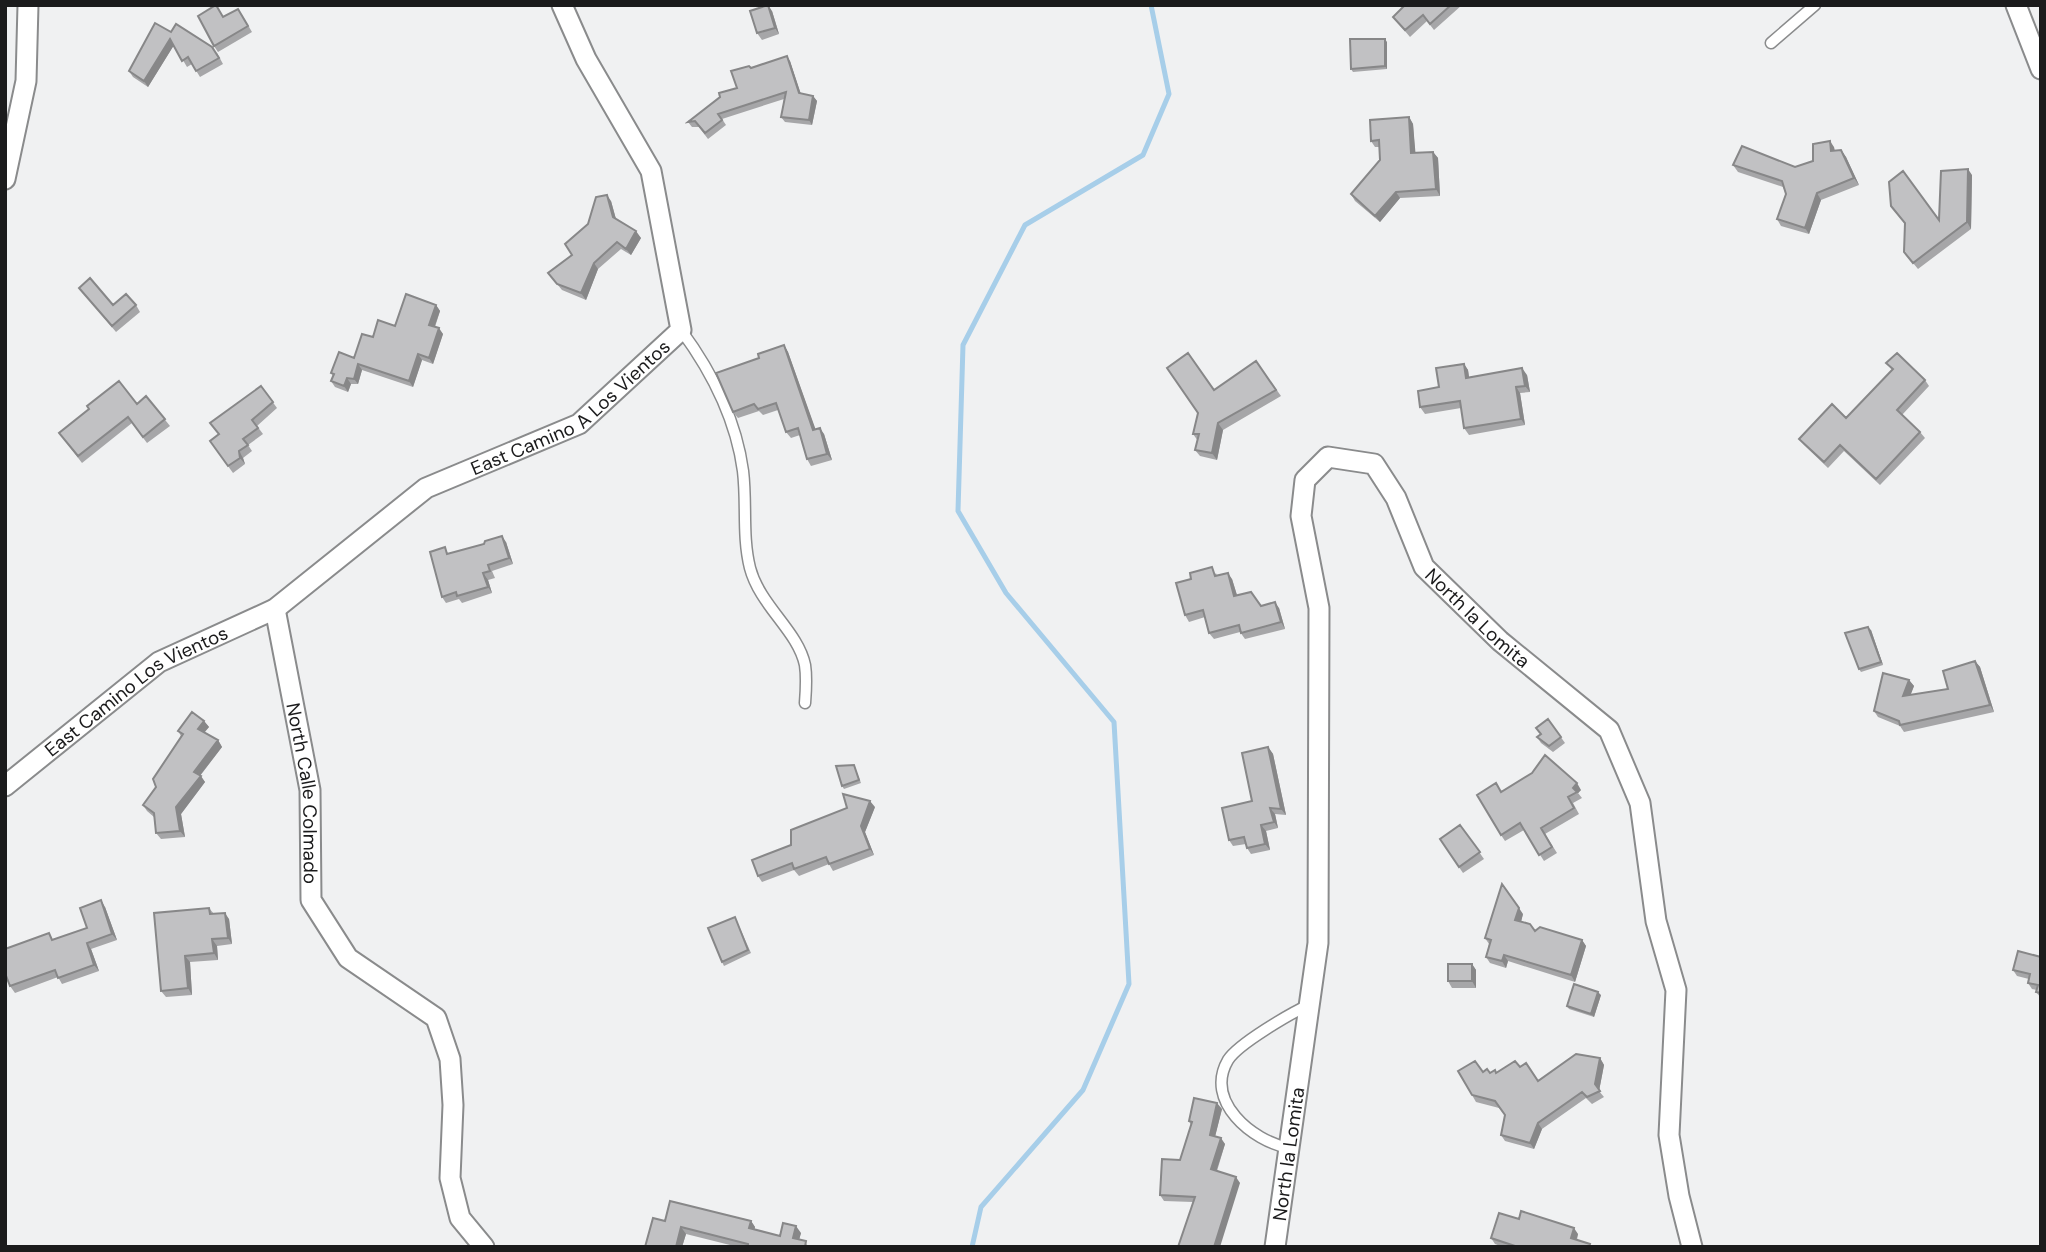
<svg xmlns="http://www.w3.org/2000/svg" width="2046" height="1252" font-family="'DM Sans',sans-serif">
  <style>
    .lines { fill: none; stroke-linecap: round; stroke-linejoin: round }
    .stream { stroke: #a7cee9; stroke-width: 5 }
    .service-casing { stroke: #8a8b8c; stroke-width: 13 }
    .minor-casing { stroke: #8a8b8c; stroke-width: 23 }
    .service { stroke: #fff; stroke-width: 10 }
    .minor { stroke: #fff; stroke-width: 19 }
    .wall { fill: #a6a6a8 }
    .shaded-wall { fill: #878788 }
    .building { fill: #c1c1c3; stroke: #878788; stroke-width: 2 }
    .labels { text-anchor: middle; dominant-baseline: central; stroke-width: 7; stroke-linejoin: round; paint-order: stroke }
    .street-label { font-size: 19px; fill: #1b1b1c; stroke: #f0f1f2 }
  </style>
  <rect width="100%" height="100%" fill="#f0f1f2"/>
  <g class="lines">
    <path class="stream" d="M972,1247L981,1207L1083,1090L1129,984L1114,722L1006,593L958,511L963,345L1025,225L1143,155L1169,94L1151,5"/>
    <defs>
      <path id="service" d="M1771,43L1815,5
        M681,330C712,372 736,419 743,471C747,504 742,536 750,568C760,606 798,631 805,665C807,678 806,690 805,703
        M1289,1148C1252,1141 1204,1101 1228,1060C1238,1044 1291,1013 1309,1005"/>
      <g id="minor">
        <path d="M2016,5L2041,69"/>
        <path d="M5,179L26,81L28,5"/>
        <path id="s1" d="M275,609L310,790L311,900L348,958L436,1018L450,1059L453,1105L450,1178L460,1218L484,1247"/>
        <path id="s2" d="M5,786L159,662L275,609L426,488L579,424L681,330L651,171L586,59L562,5"/>
        <path id="s3" d="M1275,1247L1318,943L1319,608L1301,516L1305,480L1328,457L1374,464L1396,498L1424,567L1500,641L1609,730L1640,803L1656,921L1676,990L1669,1135L1679,1196L1692,1247"/>
      </g>
    </defs>
    <use href="#service" class="service-casing"/>
    <use href="#minor" class="minor-casing"/>
    <use href="#service" class="service"/>
    <use href="#minor" class="minor"/>
  </g>
  <path class="wall" d="M1405,5H1462L1434,30L1427,21L1410,37L1393,17Z
    M772,11L779,34L762,40L757,33Z
    M242,15L252,32L218,52L214,46L223,17Z
    M171,32L217,53L223,64L200,77L192,64L187,67L174,45L148,87L133,77L129,71Z
    M1387,42V69L1353,72L1351,69Z
    M790,61L801,94L813,96L817,101L812,125L785,122L781,117L784,99L722,119L726,125L708,139L699,127H692L688,122L737,88L751,68Z
    M1409,117L1413,124L1415,153L1433,152L1438,158L1440,196L1400,198L1380,222L1355,201L1351,194L1380,160L1379,147H1375L1371,141Z
    M1834,147L1835,151L1841,150L1846,157L1859,185L1821,200L1809,234L1781,226L1777,219L1786,194L1783,187L1738,172L1733,165L1795,167L1813,161Z
    M1972,175L1971,229L1918,269L1904,252L1905,224L1891,206L1939,220Z
    M611,201L616,219L641,238L631,255L621,249L598,269L586,300L562,290L548,273L572,255Z
    M79,288L113,305H136L140,312L116,332Z
    M436,305L440,311L435,327L443,334L433,364L422,360L413,387L362,370L358,384H351L348,392L335,387L331,381L333,376L331,373L354,358L373,337Z
    M784,345L788,352L815,429L824,434L832,460L811,466L807,459L800,435L791,438L786,432L778,410L763,415L759,411L738,418L733,412L759,358Z
    M1256,361L1281,396L1223,430L1217,460L1200,456L1195,450L1198,441L1193,434L1214,390Z
    M1886,363L1925,380L1929,386L1902,415L1920,432L1925,438L1880,485L1844,451L1828,468L1804,445L1799,439L1846,418L1892,370Z
    M1464,364L1468,370L1469,377L1527,375L1530,392L1520,393L1525,425L1469,435L1464,428L1461,408L1425,414L1420,407Z
    M261,386L277,408L257,426L263,434L248,445L252,451L243,458L245,464L233,473L210,441L219,435Z
    M146,396L170,426L147,443L132,423L82,463L59,433L89,409L137,404Z
    M506,542L513,564L492,571L495,578L488,580L492,593L462,603L459,599L446,603L442,597Z
    M1216,573L1217,576L1232,579L1237,595L1261,606L1279,608L1285,629L1245,639L1240,632L1214,639L1209,633L1205,617L1189,622L1185,615Z
    M1871,630L1883,665L1861,672L1859,669Z
    M1975,661L1980,667L1994,712L1904,732L1900,726L1878,717L1874,711L1909,680L1914,686L1910,695L1948,689Z
    M1548,719L1565,743L1553,752L1541,743L1537,737L1540,735Z
    M204,721L209,727L204,733L218,740L222,747L200,776L205,782L181,814L185,837L161,839L156,833L154,817L147,811L143,805L156,787L181,736L178,731Z
    M1268,747L1273,754L1286,815L1275,814L1278,828L1266,831L1270,850L1251,854L1247,848L1246,844L1233,846L1229,840L1252,801Z
    M854,765L861,783L844,789L842,786Z
    M1581,790L1578,793L1582,798L1573,803L1579,814L1545,834L1557,853L1544,861L1524,830L1505,841L1501,835L1502,791Z
    M875,807L865,832L874,855L833,871L829,864L799,876L794,870L762,882L758,876L791,845Z
    M1460,825L1484,859L1463,873L1440,839Z
    M105,907L117,940L91,949L99,971L62,984L58,977L15,993L10,986L87,928Z
    M209,908L214,914L229,919L232,944L217,946L218,960L190,962L192,995L166,997L161,991Z
    M1523,914L1521,921L1535,931L1582,940L1586,946L1575,982L1508,961L1506,968L1490,963L1486,957L1489,944L1485,938Z
    M735,917L751,953L724,966L722,962Z
    M2041,957V998L2036,992L2037,990L2032,989L2028,983L2029,979L2017,976L2013,970Z
    M1472,964L1476,970V988H1452L1448,981Z
    M1601,995L1594,1017L1569,1009L1567,1006Z
    M1600,1058L1604,1065L1599,1091L1604,1097L1592,1104L1586,1098L1542,1129L1534,1149L1505,1141L1501,1135L1505,1115L1499,1108L1476,1102L1472,1095L1483,1072L1496,1073L1520,1067L1538,1081Z
    M1222,1109L1215,1136L1225,1144L1217,1171L1240,1183L1193,1202L1164,1201L1160,1195L1180,1160L1191,1125L1189,1121Z
    M1519,1219L1578,1234L1577,1240L1592,1247H1503L1495,1244L1491,1238Z
    M665,1221H751L755,1227L754,1230L780,1236L801,1233L799,1239L810,1247H738L686,1234L682,1247H645Z"/>
  <path class="shaded-wall" d="M768,5L772,11L779,34L775,28Z
    M170,39L174,45L148,87L144,81Z
    M1385,39L1387,42V69L1385,66Z
    M787,56L790,61L802,98L799,93Z
    M813,96L817,101L812,125L809,120Z
    M1409,117L1413,124L1416,159L1411,153Z
    M1830,141L1834,147L1835,157L1831,151Z
    M1841,150L1846,157L1859,185L1854,178Z
    M1433,152L1438,158L1440,196L1436,189Z
    M1968,169L1972,175L1971,229L1967,222Z
    M1396,192L1400,198L1380,222L1375,216Z
    M1817,193L1821,200L1809,234L1805,228Z
    M607,195L611,201L617,223L613,217Z
    M636,231L641,238L631,255L626,249Z
    M594,263L598,269L586,300L581,293Z
    M436,305L440,311L433,331L429,325Z
    M439,328L443,334L433,364L429,358Z
    M784,345L788,352L818,436L813,430Z
    M418,354L422,360L413,387L409,381Z
    M358,364L362,370L358,384L354,379Z
    M1464,364L1468,370L1470,384L1466,378Z
    M1522,368L1527,375L1530,392L1525,386Z
    M347,378L351,384L348,392L344,386Z
    M1516,387L1520,393L1525,425L1521,419Z
    M1218,423L1223,430L1217,460L1212,453Z
    M820,428L824,434L832,460L827,454Z
    M239,451L243,458L245,464L240,458Z
    M502,536L506,542L513,564L509,558Z
    M483,573L488,580L492,593L488,587Z
    M1228,573L1232,579L1239,602L1234,596Z
    M1275,602L1279,608L1285,629L1281,622Z
    M1868,627L1871,630L1883,665L1881,662Z
    M1975,661L1980,667L1994,712L1990,705Z
    M1909,680L1914,686L1908,702L1903,696Z
    M204,721L209,727L202,735L198,729Z
    M218,740L222,747L198,778L194,772Z
    M1268,747L1273,754L1286,815L1281,809Z
    M201,776L205,782L181,814L185,837L180,831L176,807Z
    M1577,783L1581,790L1578,793L1573,788Z
    M870,801L875,807L865,832L874,855L870,849L861,826Z
    M1270,808L1275,814L1278,828L1274,822Z
    M1261,825L1266,831L1270,850L1265,844Z
    M101,900L105,907L117,940L112,934Z
    M1519,908L1523,914L1520,926L1515,920Z
    M225,913L229,919L232,944L228,938Z
    M212,939L217,946L218,960L214,953Z
    M1582,940L1586,946L1575,982L1571,975Z
    M87,943L91,949L99,971L94,965Z
    M1504,955L1508,961L1506,968L1502,961Z
    M185,956L190,962L192,995L188,988Z
    M1472,964L1476,970V988L1472,981Z
    M1598,992L1601,995L1594,1017L1591,1014Z
    M1600,1058L1604,1065L1599,1091L1595,1084Z
    M1217,1103L1222,1109L1214,1141L1210,1135Z
    M1538,1123L1542,1129L1534,1149L1530,1143Z
    M1221,1138L1225,1144L1215,1175L1211,1169Z
    M1236,1177L1240,1183L1220,1247H1214Z
    M751,1221L755,1227L753,1235L749,1228Z
    M796,1226L801,1233L798,1244L793,1238Z
    M681,1227L686,1234L682,1247H676Z
    M1574,1228L1578,1234L1575,1244L1571,1238Z"/>
  <path class="building" d="M216,5L223,17L238,9L248,26L214,46L198,16Z
    M768,5L775,28L757,33L750,11Z
    M1405,5H1451L1430,24L1423,15L1405,30L1393,17Z
    M155,23L171,32L176,24L212,47L219,58L196,71L188,57L182,61L170,39L144,81L129,71Z
    M1350,39H1385V66L1351,69Z
    M787,56L799,93L813,96L809,120L781,117L786,92L718,114L722,120L705,133L695,121L688,122L720,97L719,93L737,88L731,71L749,66L751,68Z
    M1409,117L1411,153L1433,152L1436,189L1396,192L1375,216L1351,194L1380,160L1379,140L1371,141L1370,120Z
    M1830,141L1831,151L1841,150L1854,178L1817,193L1805,228L1777,219L1786,194L1782,181L1733,165L1742,146L1795,167L1813,161V144Z
    M1968,169L1967,222L1913,263L1904,252L1905,223L1891,206L1889,182L1903,171L1939,220L1941,171Z
    M607,195L613,217L636,231L626,249L617,242L594,263L581,293L557,284L548,273L572,255L565,244L588,224L596,197Z
    M90,278L113,305L126,294L136,305L112,326L79,288Z
    M406,294L436,305L429,325L439,328L429,358L418,354L409,381L358,364L354,379L347,378L344,386L331,381L334,374L331,373L339,352L354,358L362,334L373,337L378,320L395,326Z
    M784,345L813,430L820,428L827,454L807,459L798,428L786,432L776,403L758,409L754,404L733,412L716,373L759,358L758,354Z
    M1188,353L1214,390L1256,361L1276,390L1218,423L1212,453L1195,450L1199,434H1193L1198,413L1167,368Z
    M1897,353L1925,380L1897,410L1920,432L1876,479L1840,445L1824,462L1799,439L1832,404L1846,418L1893,369L1886,363Z
    M1464,364L1466,378L1522,368L1525,386L1516,387L1521,419L1464,428L1460,401L1420,407L1418,391L1439,387L1436,368Z
    M119,381L137,404L146,396L165,419L143,437L128,417L78,456L59,433L89,409L87,406Z
    M261,386L273,402L252,420L258,428L243,439L248,445L239,451L240,458L228,466L210,441L219,434L210,423Z
    M502,536L509,558L488,565L490,571L483,573L488,587L457,596L456,592L442,597L430,552L445,547L447,554L484,544L485,541Z
    M1212,567L1215,576L1228,573L1234,596L1251,592L1261,606L1275,602L1281,622L1241,633L1239,625L1209,633L1203,610L1185,615L1176,583L1191,579L1190,573Z
    M1868,627L1881,662L1859,669L1845,633Z
    M1975,661L1990,705L1900,725L1899,721L1874,711L1883,673L1909,680L1903,696L1948,689L1943,671Z
    M192,712L204,721L198,729L218,740L194,772L201,776L176,807L180,831L156,833L154,813L143,805L156,787L153,779L183,734L178,731Z
    M1548,719L1561,737L1549,746L1537,737L1541,734L1536,728Z
    M1268,747L1281,809L1270,808L1274,822L1261,825L1265,844L1247,848L1244,837L1229,840L1222,808L1252,801L1242,753Z
    M1545,755L1577,783L1573,788L1577,792L1568,797L1574,808L1541,828L1552,847L1539,855L1520,823L1501,835L1477,795L1496,783L1501,792L1532,773Z
    M854,765L859,780L842,786L836,766Z
    M843,794L870,801L861,826L870,849L829,864L826,857L794,869L792,863L758,876L752,860L791,845V830L847,808Z
    M1460,825L1480,852L1459,867L1440,839Z
    M1502,884L1519,908L1515,920L1530,924L1535,931L1540,927L1582,940L1571,975L1504,955L1502,961L1486,957L1491,940L1485,938Z
    M101,900L112,934L87,943L94,965L58,978L55,970L10,986L5,973V949L49,933L52,940L87,928L80,908Z
    M209,908L210,914L225,913L228,938L212,939L214,953L185,956L188,988L161,991L154,913Z
    M735,917L748,950L722,962L708,928Z
    M2018,951L2041,957V993L2036,992L2038,985L2028,983L2030,974L2013,970Z
    M1448,964H1472V981H1448Z
    M1574,984L1598,992L1591,1014L1567,1006Z
    M1576,1054L1600,1058L1595,1084L1600,1091L1587,1097L1582,1092L1538,1123L1530,1143L1501,1135L1505,1115L1495,1101L1472,1095L1458,1071L1475,1061L1483,1072L1487,1069L1490,1073L1495,1070L1496,1073L1515,1061L1520,1067L1526,1063L1538,1081Z
    M1194,1098L1217,1103L1210,1135L1221,1138L1211,1169L1236,1177L1214,1247H1178L1195,1197L1160,1195L1162,1159L1180,1160L1192,1122L1189,1121Z
    M670,1201L751,1221L749,1228L780,1236L783,1223L796,1226L793,1238L806,1241L805,1247H748V1244L681,1227L676,1247H645L653,1218L665,1221Z
    M1521,1211L1574,1228L1571,1238L1590,1244L1589,1247H1518L1491,1238L1499,1213L1519,1219Z"/>
  <g class="labels">
    <g class="street-label">
      <text stroke="none"><textPath href="#s2" startOffset="686">East Camino A Los Vientos</textPath></text>
      <text stroke="none"><textPath href="#s3" startOffset="1040">North la Lomita</textPath></text>
      <text stroke="none"><textPath href="#s2" startOffset="163">East Camino Los Vientos</textPath></text>
      <text stroke="none"><textPath href="#s1" startOffset="187">North Calle Colmado</textPath></text>
      <text stroke="none"><textPath href="#s3" startOffset="94">North la Lomita</textPath></text>
    </g>
  </g>
  <rect width="2046" height="1252" fill="none" stroke="#1b1b1c" stroke-width="14"/>
</svg>
